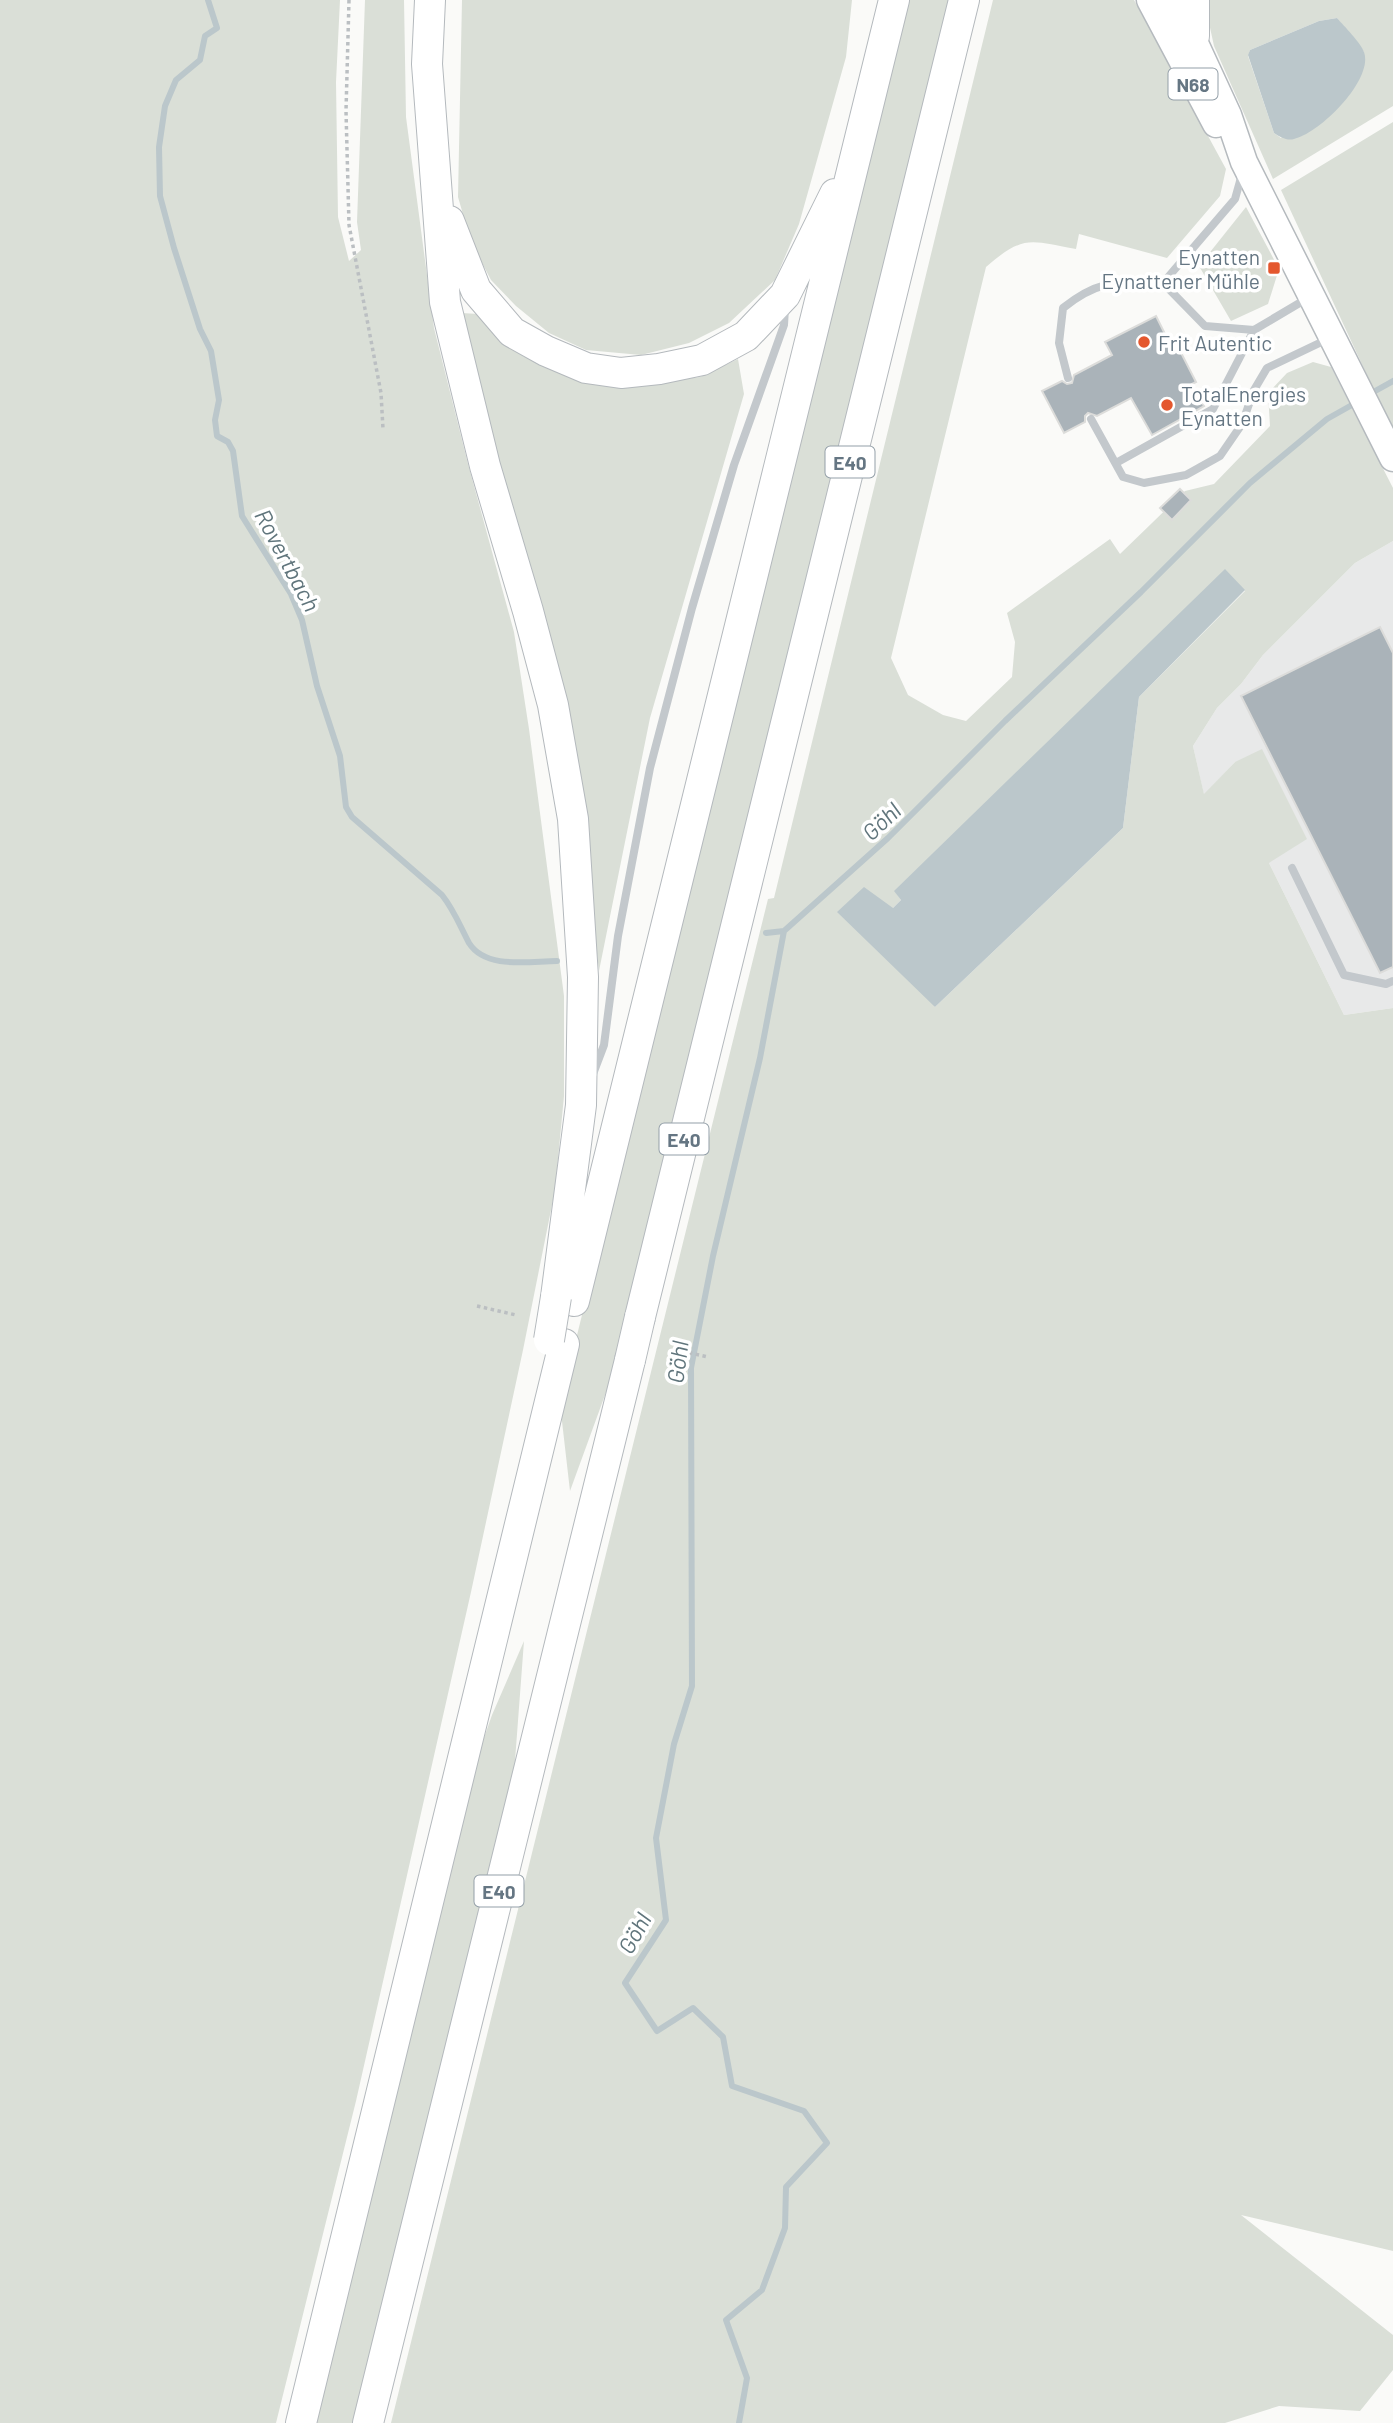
<svg xmlns="http://www.w3.org/2000/svg" width="1393" height="2423" font-family="Barlow,sans-serif">
  <style>
    .built { fill: #e8e9e9 }
    .green { fill: #dadfd7; fill-rule: evenodd }
    .water { fill: #bbc7cb }
    .lines { fill: none; stroke-linecap: round; stroke-linejoin: round }
    .stream { stroke: #bbc7cb; stroke-width: 6 }
    .building { fill: #aab3b9; stroke: #dcdcda; stroke-width: 2 }
    .primary-casing { stroke: #b5babe; stroke-width: 29 }
    .highway-casing { stroke: #b4b9bd; stroke-width: 32 }
    .path { stroke: #bbbfc2; stroke-width: 3.5; stroke-dasharray: 3.5 3.5; stroke-linecap: butt }
    .lane { stroke: #c3c8cc; stroke-width: 8 }
    .primary { stroke: #fff; stroke-width: 26 }
    .highway { stroke: #fff; stroke-width: 30 }
    .highway-bridge-casing { stroke: #b4b9bd; stroke-width: 32; stroke-linecap: butt }
    .highway-bridge { stroke: #fff; stroke-width: 30 }
    .poi-dot { fill: #e4572e; stroke: #fff; stroke-width: 2.5 }
    .labels { text-anchor: middle; dominant-baseline: central; stroke-width: 7; stroke-linejoin: round; paint-order: stroke }
    .shield { fill: #fff; stroke: #939fa8; stroke-width: 2 }
    .shield-label { font-size: 19px; font-weight: bold; fill: #657683 }
    .poi-label { font-size: 21px; fill: #657683; stroke: #fff; text-anchor: start }
    .water-label { font-size: 23px; font-style: italic; fill: #60757c; stroke: #fff }
  </style>
  <rect width="100%" height="100%" fill="#fafaf8"/>
  <path class="built" d="M1393,541V1008L1344,1015L1269,863L1235,762L1204,795L1193,746L1217,708L1241,684L1263,655L1355,563Z"/>
  <path class="green" d="M0,0H340L336,82L338,217L349,261L361,250L357,222L365,0H404L406,117L434,328L468,464L514,632L529,729L564,996V1096L555,1190L523,1350L471,1592L356,2101L276,2423H0Z
    M462,0H852L846,57L799,224L775,280L729,323L689,343L641,355L586,350L549,333L516,306L491,280L471,242L458,197Z
    M907,0H949L609,1384L570,1491L560,1404Z
    M993,0H1134L1226,169L1220,196L1167,258L1079,234L1076,249C1030,241 1024,234 986,267L891,658L908,695L943,715L966,721L1012,677L1015,642L1007,613L1110,539L1120,554L1185,491L1214,484L1270,426L1268,393L1287,373L1313,362L1331,367L1393,488V541L1355,563L1263,655L1241,684L1217,708L1193,746L1204,794L1235,762L1262,749L1307,839L1269,863L1344,1015L1393,1008V2251L1241,2215L1393,2335V2370L1360,2411L1279,2406L1225,2423H391L768,899L774,898ZM1225,570L1245,591L1139,697L1123,828L935,1007L864,888L892,909L901,900L895,891Z
    M1204,0H1393V106L1273,179L1214,46ZM1337,18L1364,52L1281,138L1274,133L1248,56L1250,50L1319,21Z
    M1393,122V431L1281,190Z
    M1246,207L1279,269L1268,304L1231,321L1199,266Z
    M462,313L478,314L523,356L574,376L630,386L700,377L738,359L744,394L650,718L599,971L582,821Z
    M524,1641L514,1774L356,2423H310L472,1772L492,1715Z"/>
  <path class="water" d="M1337,18C1344,26 1361,43 1364,52C1374,80 1319,134 1294,139C1287,141 1280,137 1274,133L1248,55L1250,50L1319,21Z
    M1225,569L1245,590L1139,697L1123,828L935,1007L837,912L864,887L893,908L901,900L894,891Z"/>
  <g class="lines">
    <path class="stream" d="M208,0L217,28L205,36L200,60L176,80L165,106L159,147L160,196L174,248L200,329L211,351L219,400L215,420L217,436L228,442L233,451L242,516L291,594L302,620L317,686L340,756L346,807L352,817L442,895C454,910 460,926 469,943C486,970 530,961 557,961
      M1368,395L1393,381
      M766,933L784,931
      M739,2423L747,2378L726,2320L762,2290L785,2228L786,2187L827,2143L804,2111L732,2086L723,2037L693,2008L657,2031L625,1983L666,1920L656,1838L674,1744L692,1686L691,1368L713,1256L760,1058L784,931L888,838L1005,721L1141,592L1250,483L1327,419L1359,401"/>
  </g>
  <path class="building" d="M1156,316L1170,344L1175,341L1196,382L1192,384L1204,406L1152,435L1131,398L1097,416L1088,413L1085,416V422L1064,433L1042,391L1062,381L1067,384L1072,383L1074,375L1112,355L1105,342Z
    M1180,489L1191,500L1172,520L1160,508Z
    M1380,627L1393,653V967L1380,973L1241,696Z"/>
  <g class="lines">
    <defs>
      <path id="primary" d="M1150,0L1216,124
        M1175,0L1228,115L1244,162L1393,458"/>
      <path id="highway" d="M430,0L427,64L445,302L485,466L528,611L553,705L573,819L583,977L581,1105L556,1297
        M1194,0V36
        M449,221L476,290L512,332L546,351L586,368L621,373L659,369L702,360L746,336L785,295L835,194
        M574,1301L894,0
        M640,1317L964,0
        M301,2423L564,1344
        M368,2423L630,1360"/>
    </defs>
    <use href="#primary" class="primary-casing"/>
    <use href="#highway" class="highway-casing"/>
    <path class="path" d="M349,0L346,111L349,225L381,393L383,429
      M477,1306L516,1315
      M682,1351L708,1357"/>
    <path class="lane" d="M1163,283L1235,199L1242,174
      M1068,378L1059,343L1063,308C1101,278 1117,283 1163,283L1205,326L1254,330
      M1091,419L1123,477L1144,483L1186,475L1220,456L1242,424L1254,390L1267,368L1330,338
      M1116,463L1213,409L1254,330L1308,298
      M1292,868L1344,975L1386,984L1393,981
      M593,1074L604,1045L618,936L650,768L692,608L734,465L784,325L785,308"/>
    <use href="#primary" class="primary"/>
    <use href="#highway" class="highway"/>
    <defs>
      <path id="highway-bridge" d="M549,1340L556,1297
        M630,1360L640,1317"/>
    </defs>
    <use href="#highway-bridge" class="highway-bridge-casing"/>
    <use href="#highway-bridge" class="highway-bridge"/>
  </g>
  <g class="poi-dot">
    <rect x="1267" y="261" width="14" height="14" rx="3.5"/>
    <circle cx="1144" cy="342" r="7"/>
    <circle cx="1167" cy="405" r="7"/>
  </g>
  <g class="labels">
    <g class="shield">
      <rect x="1168.5" y="68.5" width="49" height="31" rx="5"/>
      <rect x="825.5" y="446.5" width="49" height="31" rx="5"/>
      <rect x="659.5" y="1123.5" width="49" height="31" rx="5"/>
      <rect x="474.5" y="1875.5" width="49" height="31" rx="5"/>
    </g>
    <g class="shield-label">
      <text x="1193" y="84">N68</text>
      <text x="850" y="462">E40</text>
      <text x="684" y="1139">E40</text>
      <text x="499" y="1891">E40</text>
    </g>
    <g class="poi-label">
      <text x="1260" y="256" text-anchor="end">Eynatten<tspan x="1260" dy="24">Eynattener Mühle</tspan></text>
      <text x="1158" y="342">Frit Autentic</text>
      <text x="1181" y="393">TotalEnergies<tspan x="1181" dy="24">Eynatten</tspan></text>
    </g>
    <g class="water-label">
      <text transform="translate(288 560) rotate(62)">Rovertbach</text>
      <text transform="translate(881 821) rotate(-43)">Göhl</text>
      <text transform="translate(677 1362) rotate(-83)">Göhl</text>
      <text transform="translate(634 1933) rotate(-61)">Göhl</text>
    </g>
  </g>
</svg>
